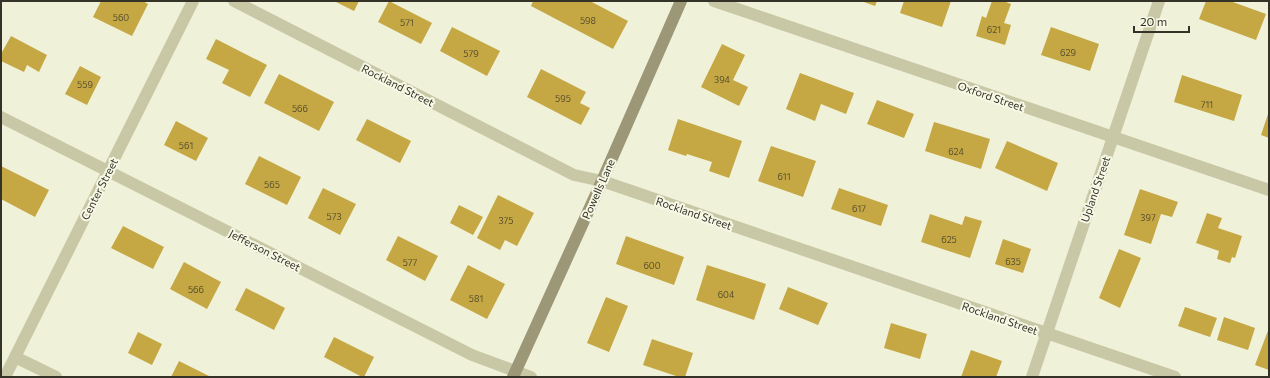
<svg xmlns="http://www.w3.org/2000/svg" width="1270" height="378" font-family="Commissioner,sans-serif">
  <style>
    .building { fill: #c5a844 }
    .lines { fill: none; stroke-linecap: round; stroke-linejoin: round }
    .street { stroke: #c9c8a6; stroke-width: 12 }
    .secondary { stroke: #9c9877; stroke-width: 12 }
    .labels { text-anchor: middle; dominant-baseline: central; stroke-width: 4; stroke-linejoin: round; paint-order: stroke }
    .number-label { font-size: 9px; fill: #59502e }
    .street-label { font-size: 11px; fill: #353327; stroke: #f7f9e6 }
  </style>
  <rect width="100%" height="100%" fill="#f0f1d9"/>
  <path class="building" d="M101,1H143L148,4L132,36L93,17Z
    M334,1H359L354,11Z
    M389,1L432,23L421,44L378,22Z
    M533,1H590L628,21L613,49L531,6Z
    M861,1H877L875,6Z
    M904,1H951L942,27L900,13Z
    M992,1H1003L1011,4L1004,23L1011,25L1005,45L976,36L982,16L986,18Z
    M1206,1H1230L1266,14L1256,40L1199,19Z
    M452,27L500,51L487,76L440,51Z
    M1051,27L1099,44L1090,71L1041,55Z
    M11,36L47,55L39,72L27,65L24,72L1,61V54Z
    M216,39L267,65L250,97L222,83L229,70L206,59Z
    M722,44L745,55L733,80L748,87L739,106L701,87Z
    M80,66L101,77L87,105L65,94Z
    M541,69L586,92L580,103L590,108L581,125L527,97Z
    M800,73L854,93L846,114L821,104L815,121L786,109Z
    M279,74L334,102L319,131L264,103Z
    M1182,75L1242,95L1234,121L1174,102Z
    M877,100L914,114L904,138L867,124Z
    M1268,114H1269V138L1261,135Z
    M367,119L411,141L400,163L356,140Z
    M678,119L742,141L729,178L709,171L712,162L687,154L686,156L668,150Z
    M176,121L208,138L196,161L164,145Z
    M934,122L990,139L981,169L925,151Z
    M1007,141L1058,163L1047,191L995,168Z
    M771,146L816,161L803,197L758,181Z
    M259,156L301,177L287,205L245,184Z
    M1,166L49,190L35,217L1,199Z
    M323,188L356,204L340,235L308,218Z
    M839,188L888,205L881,226L831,209Z
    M1140,189L1178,202L1172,217L1161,214L1151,244L1124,235Z
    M498,195L534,213L517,246L505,240L500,250L477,238Z
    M459,205L483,217L473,235L450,223Z
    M1207,213L1222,218L1218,228L1242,236L1235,258L1232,257L1230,263L1217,259L1219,251L1196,243Z
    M930,214L962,225L965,216L982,221L970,258L921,242Z
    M123,226L164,247L153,269L111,248Z
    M398,236L438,256L425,281L386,260Z
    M626,236L684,257L674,285L616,264Z
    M1003,239L1031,249L1023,273L995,264Z
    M1119,249L1141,258L1120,308L1099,298Z
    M184,262L221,282L207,309L170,289Z
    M468,265L505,284L487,319L450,300Z
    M707,265L766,284L754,320L696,300Z
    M788,287L828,303L818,325L779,309Z
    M246,288L285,308L274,330L235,310Z
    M606,297L628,306L609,352L587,343Z
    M1185,307L1217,318L1210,337L1178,326Z
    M1224,317L1255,328L1248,350L1217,340Z
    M891,323L927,334L920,359L884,348Z
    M1269,328V370L1255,365Z
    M138,332L162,344L152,365L128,353Z
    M334,337L374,357L364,377H362L324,357Z
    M652,339L693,353L685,377H679L643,365Z
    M971,350L1002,361L996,377H961Z
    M179,361L211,377H171Z"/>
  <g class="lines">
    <path class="street" d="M234,1L574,175L602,181L1175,377
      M714,1L1269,190
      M1,117L472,355L531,377
      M15,357L56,377
      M5,377L193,1
      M1032,377L1159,1"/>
    <path class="secondary" d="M513,377L602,181L681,1"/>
  </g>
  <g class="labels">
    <g class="number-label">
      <text x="121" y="17">560</text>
      <text x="588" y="20">598</text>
      <text x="407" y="22">571</text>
      <text x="994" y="29">621</text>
      <text x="1068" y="52">629</text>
      <text x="471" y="53">579</text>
      <text x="722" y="79">394</text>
      <text x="85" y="84">559</text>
      <text x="563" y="98">595</text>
      <text x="1207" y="104">711</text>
      <text x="300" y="108">566</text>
      <text x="186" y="145">561</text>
      <text x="956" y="151">624</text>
      <text x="784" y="176">611</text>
      <text x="272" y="184">565</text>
      <text x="859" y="208">617</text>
      <text x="334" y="216">573</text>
      <text x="1148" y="217">397</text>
      <text x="506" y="220">375</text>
      <text x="949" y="239">625</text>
      <text x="1013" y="261">635</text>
      <text x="410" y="262">577</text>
      <text x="652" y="265">600</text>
      <text x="196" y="289">566</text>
      <text x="726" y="294">604</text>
      <text x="476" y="298">581</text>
    </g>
    <g class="street-label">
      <text transform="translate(398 85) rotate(27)">Rockland Street</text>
      <text transform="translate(991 96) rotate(19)">Oxford Street</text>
      <text transform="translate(99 189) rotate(-63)">Center Street</text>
      <text transform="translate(598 189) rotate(-66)">Powells Lane</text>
      <text transform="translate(1095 189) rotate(-71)">Upland Street</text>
      <text transform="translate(694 213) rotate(19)">Rockland Street</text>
      <text transform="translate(265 250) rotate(27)">Jefferson Street</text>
      <text transform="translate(1000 318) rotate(19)">Rockland Street</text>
    </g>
  </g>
  <rect width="1270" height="378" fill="none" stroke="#353327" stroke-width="4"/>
  <path d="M1134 26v6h55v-6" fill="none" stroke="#353327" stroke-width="2"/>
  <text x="1140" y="26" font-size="12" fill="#353327" stroke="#f7f9e6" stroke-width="3" paint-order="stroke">20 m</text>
</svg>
